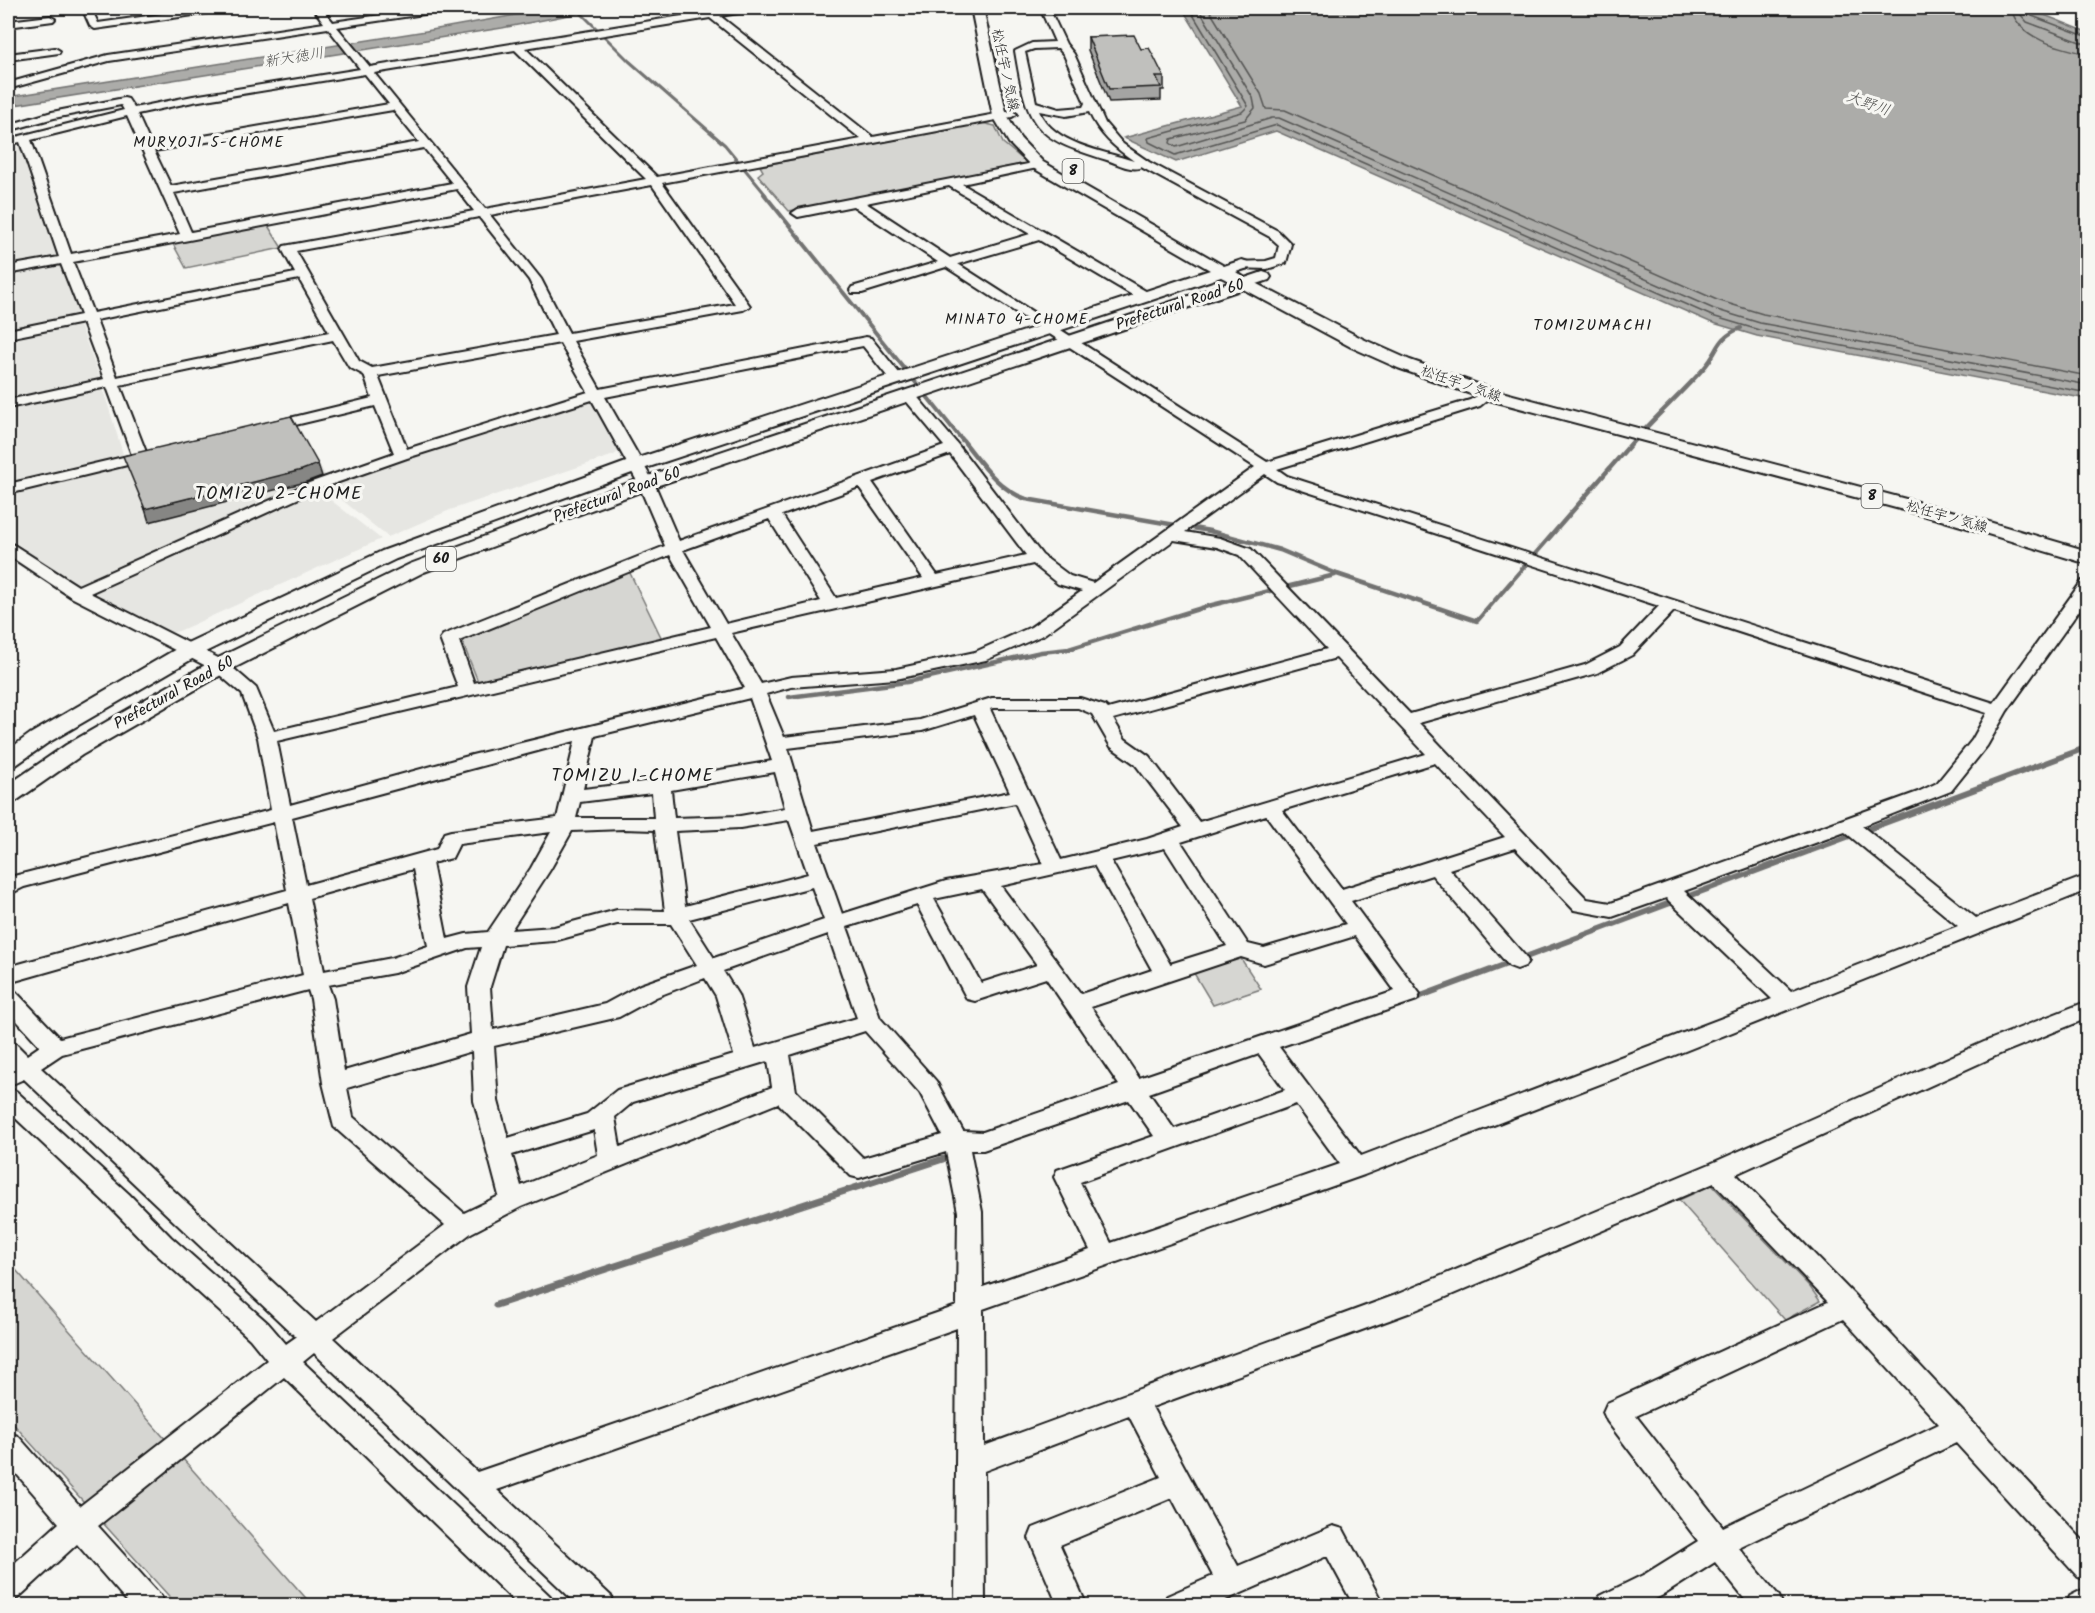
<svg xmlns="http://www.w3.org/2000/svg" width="2095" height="1613" font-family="Kalam,'Klee One',sans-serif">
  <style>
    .built { fill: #e6e6e2 }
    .green { fill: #d6d6d2; stroke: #797977; stroke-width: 1.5 }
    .water { fill: #acaca9; stroke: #727271; stroke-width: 1.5 }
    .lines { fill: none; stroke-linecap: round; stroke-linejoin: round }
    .shore { stroke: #565654; stroke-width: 1.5 }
    .stream-far4 { stroke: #727271; stroke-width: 3 }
    .stream-far3 { stroke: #727271; stroke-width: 4 }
    .stream-far2 { stroke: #727271; stroke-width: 4.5 }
    .stream-far1 { stroke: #727271; stroke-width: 6 }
    .stream { stroke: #727271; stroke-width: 7 }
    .minor-casing { stroke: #1c1c1c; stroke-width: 4 }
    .major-casing { stroke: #1c1c1c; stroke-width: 4 }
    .minor { fill: #f6f6f2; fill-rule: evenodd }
    .major { fill: #f6f6f2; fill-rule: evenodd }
    .wall { fill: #a5a5a3; stroke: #1c1c1c; stroke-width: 1.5 }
    .shaded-wall { fill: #868684; stroke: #1c1c1c; stroke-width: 1.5 }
    .building { fill: #c0c0bd; stroke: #1c1c1c; stroke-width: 1.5 }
    .labels { text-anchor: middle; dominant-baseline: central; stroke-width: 6; stroke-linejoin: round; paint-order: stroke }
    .far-street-label { font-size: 14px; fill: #1c1c1c; stroke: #f6f6f2 }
    .far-water-label { font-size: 15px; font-style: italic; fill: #565654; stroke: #f6f6f2 }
    .far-neighbourhood-label { font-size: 15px; letter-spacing: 1.5px; fill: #1c1c1c; stroke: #f6f6f2 }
    .shield { fill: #f6f6f2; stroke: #5d5d5c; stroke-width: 1.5 }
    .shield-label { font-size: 15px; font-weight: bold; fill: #1c1c1c }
    .street-label { font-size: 16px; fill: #1c1c1c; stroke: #f6f6f2 }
    .far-quarter-label { font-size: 16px; letter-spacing: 1.5px; fill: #1c1c1c; stroke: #f6f6f2 }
    .neighbourhood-label { font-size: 18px; letter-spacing: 1.5px; fill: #1c1c1c; stroke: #f6f6f2 }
  </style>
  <rect width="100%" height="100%" fill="#f6f6f2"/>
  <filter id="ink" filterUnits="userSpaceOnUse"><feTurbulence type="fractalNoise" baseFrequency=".0167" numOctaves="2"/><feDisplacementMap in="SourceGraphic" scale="12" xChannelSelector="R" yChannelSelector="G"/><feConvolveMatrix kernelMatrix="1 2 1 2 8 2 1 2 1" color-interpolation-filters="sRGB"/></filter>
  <g filter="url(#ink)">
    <path class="built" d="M19,147L56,255L53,259L8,267V148Z
      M54,264L60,266L78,313L71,318L8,330V273Z
      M73,324L80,325L100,378L95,381L8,400V337Z
      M94,389H103L123,454L118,459L8,485V408Z
      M583,401L593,403L619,451L614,455L450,510L388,537L326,487Z
      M297,424L327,478L310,483L82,583H73L8,537V493Z
      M319,491L381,539L179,631L168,633L89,596L98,587Z"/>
    <path class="green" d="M982,123L995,126L1003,143L1027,163L789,211L758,175L763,171L760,166Z
      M267,224L282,248L186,268L172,242Z
      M629,571L662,639L479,684L462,641L466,636Z
      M1238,954L1261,989L1213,1005L1192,970Z
      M1712,1185L1810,1287L1820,1301L1785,1320L1679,1200Z
      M8,1261L312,1605H177L8,1418Z"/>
    <path class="water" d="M554,8H605L502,28L8,106V97L426,31Z
      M1182,8H2027L2087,32V399L1757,336L1710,322L1276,131L1176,162L1124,138L1242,106Z"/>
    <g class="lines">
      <path class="shore" d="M1189,8L1248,106L1242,112L1148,138L1149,142L1175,155L1277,125L1712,316L1759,330L2088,393
        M1198,8L1253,98L1255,108L1245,120L1171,139L1170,143L1176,147L1272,118H1279L1714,309L1760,323L2088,385
        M1208,8L1261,94L1266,109L1285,110L1717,300L1763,314L2088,376
        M2011,8C2018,39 2060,48 2088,54
        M2020,8L2021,15L2027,22L2088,45
        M2028,8L2032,16L2088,37"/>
      <path class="stream-far4" d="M576,8L629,61L725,145L766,195"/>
      <path class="stream-far3" d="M764,194L962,440
        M1635,440C1657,415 1682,393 1704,368C1720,350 1716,338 1741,328"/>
      <path class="stream-far2" d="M961,438C980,461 997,489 1026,499L1210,531L1280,550L1337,574L1477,621L1636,438
        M789,697L907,682L1041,652L1069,649L1208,606L1335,575"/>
      <path class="stream-far1" d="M1413,999L2088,747"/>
      <path class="stream" d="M496,1305L943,1159"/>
      <defs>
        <path id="minor" d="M82,8H91L98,23L205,8H227L222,11L95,29L90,26Z
          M313,8H322L333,22L428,8H448L444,11L337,27L370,67L712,11L755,8L751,11L720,16L873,137L1012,111L1017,114L1012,117L662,183L750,306L743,310L573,341L600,389L866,337L871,338L903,378L901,381H891L863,346L605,397L654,483L679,541L944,446L902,396L909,392L914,393L958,445L1042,555L1070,576L1093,583L1255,467L946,267L862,293H852L850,290L852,287L938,262L853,206L798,217L792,213L798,209L1038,162L1044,165L1042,167L962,184L1149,293L1151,296L1149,299H1139L1039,240L958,264L1267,462L1470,400L1488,390L1495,394L1480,406L1277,469L1287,476L1994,703L2082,581L2088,580V598L2007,711L1987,746L1951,791L1862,826L1976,918L2088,875V890L1665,1059L1364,1175L983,1309L984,1446L1393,1296L1710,1164L1984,1042L2088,1001V1018L2000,1054L1736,1174L1856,1297L2088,1546V1581L2078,1577L1956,1443L1739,1548L1779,1596L1783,1606H1750L1715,1562L1665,1594L1642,1606H1596L1600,1596L1645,1574L1698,1541L1607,1421L1603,1412L1607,1403L1828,1302L1714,1183L1411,1312L1152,1407L1238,1566L1333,1526L1343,1529L1384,1606H1354L1327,1556L1212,1606H1163L1167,1596L1213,1576L1172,1498L1060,1545L1087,1606H1058L1029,1538L1033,1528L1161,1477L1129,1416L984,1471L985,1606H955L957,1328L497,1490L611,1596L615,1606H579L314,1353L303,1362L550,1596L554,1606H519L284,1377L98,1526L161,1596L165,1606H131L77,1544L18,1598L8,1602V1569L59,1523L8,1464V1433L18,1436L80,1506L267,1360L250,1339L153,1251L111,1208L8,1111V1088L16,1091L129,1194L171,1237L268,1323L286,1344L296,1337L24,1079L8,1086V1067L10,1065L8,1063V1042L16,1044L27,1055L40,1046L8,1011V990L16,992L60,1038L303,975L289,903L8,983V967L287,890L274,822L24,887L8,895V879L10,877L271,810L258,738L242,694L214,670L71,597L8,555V543L14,545L78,586L309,483L394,453L375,406L270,431L263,427L265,424L372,398L364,375L349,367L333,340L120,385L146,452H156L159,455L156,458L8,494V484L132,455L107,387L8,408V400L104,379L83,323L8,338V330L81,315L61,264L8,274V266L59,257L20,142L8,145V139L124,110L121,105L54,118L8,131V125L52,112L124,98L128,99L134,108L193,96L360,69L328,28L109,61L8,89V83L108,55L324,23ZM710,18L861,139L657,177L525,48ZM515,50L646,179L485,209L374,73ZM365,74L389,104L151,145L137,114L193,102ZM393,110L419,142L171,186L154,151ZM127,116L180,234L71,254L31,140ZM424,148L452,183L191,232L174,193ZM652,185L735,304L569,333L541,279L490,215ZM949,186L1030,234L950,258L866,203ZM457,189L474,211L284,246L282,249L295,273L93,313L73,262ZM479,217L529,280L556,335L372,368L359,361L296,251ZM299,279L329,332L117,377L96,320ZM560,343L588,392L407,449L378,376ZM592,400L638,483L665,546L443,635L440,639L458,687L274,731L256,688L226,662L90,593L319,489L407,458ZM950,454L1026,555L937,575L872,482ZM1265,474L1277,482L1659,606L1620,647L1585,665L1410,714L1251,549L1220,538L1185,532ZM859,487L923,578L836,598L782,515ZM769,519L821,601L726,624L683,550ZM1174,540L1217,547L1239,555L1327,649L1108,709L1105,706L1080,698H992L920,720L784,737L766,694L791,687L896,679L986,660L1043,635ZM670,555L711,627L474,683L459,641ZM1033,564L1058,584L1082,591L1031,627L975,652L896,669L791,677L761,684L731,633ZM1674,611L1987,713L1972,740L1937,783L1918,792L1611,903L1587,899L1419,723L1597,673L1632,655ZM716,637L745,688L472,755L290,805L277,741ZM1336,658L1426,754L1199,822L1149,756L1125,739L1113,719ZM750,698L772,761L661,780L583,789L595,736ZM993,708H1078L1092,714L1111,747L1135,764L1183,827L1147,839L1061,860L990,709ZM974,715L1010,792L813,831L788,748L922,731ZM575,741L557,818L451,831L444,833L437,849L306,885L292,817ZM1435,763L1505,837L1342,889L1282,810ZM775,772L785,808L740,816L674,818L671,790ZM652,793L654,818H576L580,802ZM1015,803L1043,864L946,881L842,914L817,843ZM1266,815L1346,924L1264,948L1248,944L1181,842ZM789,820L808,874L685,906L675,831L740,828ZM623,829L655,830L665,911L617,910L554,927L511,930L550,870L572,831ZM551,832L531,868L488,932L466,934L447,939L432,863L452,858L459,844ZM1845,832L1958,926L1791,991L1684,891ZM1165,848L1227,946L1170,964L1111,861ZM1515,848L1574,910L1612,917L1666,898L1772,999L1361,1156L1279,1047L1417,1000L1420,994L1351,901L1432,875L1509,966L1517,969L1525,966L1528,961L1525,956L1449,869ZM1094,865L1152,970L1081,994L1001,886ZM413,869L428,946L392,958L324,971L309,898ZM812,887L824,920L714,958L689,919ZM982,889L1037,965L981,983L934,899ZM917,905L967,999L975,1001L1046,978L1119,1085L983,1132L963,1131L936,1081L880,1018L847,927ZM617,924H671L697,965L640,985L605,1004L493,1030L490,987L503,945L554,941ZM828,934L857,1018L755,1048L738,995L723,971ZM1355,936L1395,991L1139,1078L1091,1007L1241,957L1264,964ZM481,947L468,987L471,1034L344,1071L333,999L328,985L394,973L467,948ZM705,978L716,996L734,1055L617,1090L587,1114L508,1138L498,1101L494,1046L619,1017L656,997ZM308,990L311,999L323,1083L334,1127L445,1225L316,1322L41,1068L62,1054ZM865,1031L920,1093L942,1135L863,1158L796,1091L790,1055ZM472,1051L474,1101L499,1196L464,1213L353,1117L347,1088ZM1259,1054L1285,1090L1174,1129L1149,1093ZM768,1061L772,1087L620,1147L615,1117L633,1102ZM1129,1100L1154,1136L1057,1170L1054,1177L1090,1250L983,1287L982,1212L970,1150H983ZM778,1103L851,1176L859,1178L946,1152L958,1212L957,1306L477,1472L333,1338L471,1233L521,1207ZM1296,1104L1340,1164L1111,1243L1080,1182ZM594,1130L598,1155L521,1186L512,1155ZM1843,1319L1939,1424L1723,1527L1636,1416Z
          M1040,8H1049L1066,44L1074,54L1105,123L1123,144L1149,162L1278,231L1291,244L1286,263L1267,269L1237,268L1236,265L1237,262L1266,261L1276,258L1279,245L1270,237L1141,167C1133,172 1116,163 1107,160C1031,137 1028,127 1015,51L1032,43L1055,42ZM1058,48L1064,55L1085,103L1083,107L1059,109L1036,102L1025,52L1034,49ZM1039,111L1066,116L1089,112C1099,134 1115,148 1134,161C1103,151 1053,144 1039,111Z
          M50,16L55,19L53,21L8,27V21Z
          M55,48L60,51L59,53L8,60V54Z
          M2088,1587V1606H2066L2070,1596Z"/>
        <path id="major" d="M971,8H983L1007,116L1020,138L1043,162L1224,266L1242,260L1248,262L1250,265L1248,268L1236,272L1245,278L1263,272L1269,274L1271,277L1269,280L1257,284L1363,339L1410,360L1494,390L1955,512L2088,551V564L1941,520L1482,398L1398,368L1351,347L1243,289L653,487L424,572L228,671L82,755L16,801L8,803V785L66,745L212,661L410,564L639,479L1231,282L1221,277L643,469L396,559L199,655L46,744L16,765L8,767V750L30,734L183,645L382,551L629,461L1210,270L1033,168L1009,143L993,116Z"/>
      </defs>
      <use href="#minor" class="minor-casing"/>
      <use href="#major" class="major-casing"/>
      <use href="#minor" class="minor"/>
      <use href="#major" class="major"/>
    </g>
    <path class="wall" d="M1088,37L1141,49L1164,77V90H1161V100L1109,102L1088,50Z"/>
    <path class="shaded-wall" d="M318,464L322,476L306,482L149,522L145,509Z"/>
    <path class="building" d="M1134,35L1141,49L1149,48L1154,57L1164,77H1156L1161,87L1109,89L1088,37Z
      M291,416L318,464L302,470L145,509L123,456Z"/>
  </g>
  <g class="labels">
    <g class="far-street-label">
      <text transform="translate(1005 70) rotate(78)">松任宇ノ気線</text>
      <text transform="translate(1461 384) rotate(19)">松任宇ノ気線</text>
      <text transform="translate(1947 517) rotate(16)">松任宇ノ気線</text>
    </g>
    <g class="far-water-label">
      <text transform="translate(294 58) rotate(-9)">新大徳川</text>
      <text transform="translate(1868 104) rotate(20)">大野川</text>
    </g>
    <g class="far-neighbourhood-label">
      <text x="209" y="143">MURYOJI 5-CHOME</text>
      <text x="1017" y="320">MINATO 4-CHOME</text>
    </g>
    <g class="shield">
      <rect x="1062.5" y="159" width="21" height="24" rx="4.5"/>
      <rect x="1861.5" y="484" width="21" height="24" rx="4.5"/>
      <rect x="426" y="547" width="30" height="24" rx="4.5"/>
    </g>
    <g class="shield-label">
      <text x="1073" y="171">8</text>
      <text x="1872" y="496">8</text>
      <text x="441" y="559">60</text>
    </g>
    <g class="street-label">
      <text transform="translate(1180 305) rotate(-18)">Prefectural Road 60</text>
      <text transform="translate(617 495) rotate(-20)">Prefectural Road 60</text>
      <text transform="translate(174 693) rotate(-29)">Prefectural Road 60</text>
    </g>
    <g class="far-quarter-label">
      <text x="1593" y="325">TOMIZUMACHI</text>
    </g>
    <g class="neighbourhood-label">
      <text x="279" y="494">TOMIZU 2-CHOME</text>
      <text x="633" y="776">TOMIZU 1-CHOME</text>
    </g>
  </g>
  <rect width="2095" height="1613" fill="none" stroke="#f6f6f2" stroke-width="30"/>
  <rect x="15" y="15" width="2065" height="1583" fill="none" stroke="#1c1c1c" stroke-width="2" filter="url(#ink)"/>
</svg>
